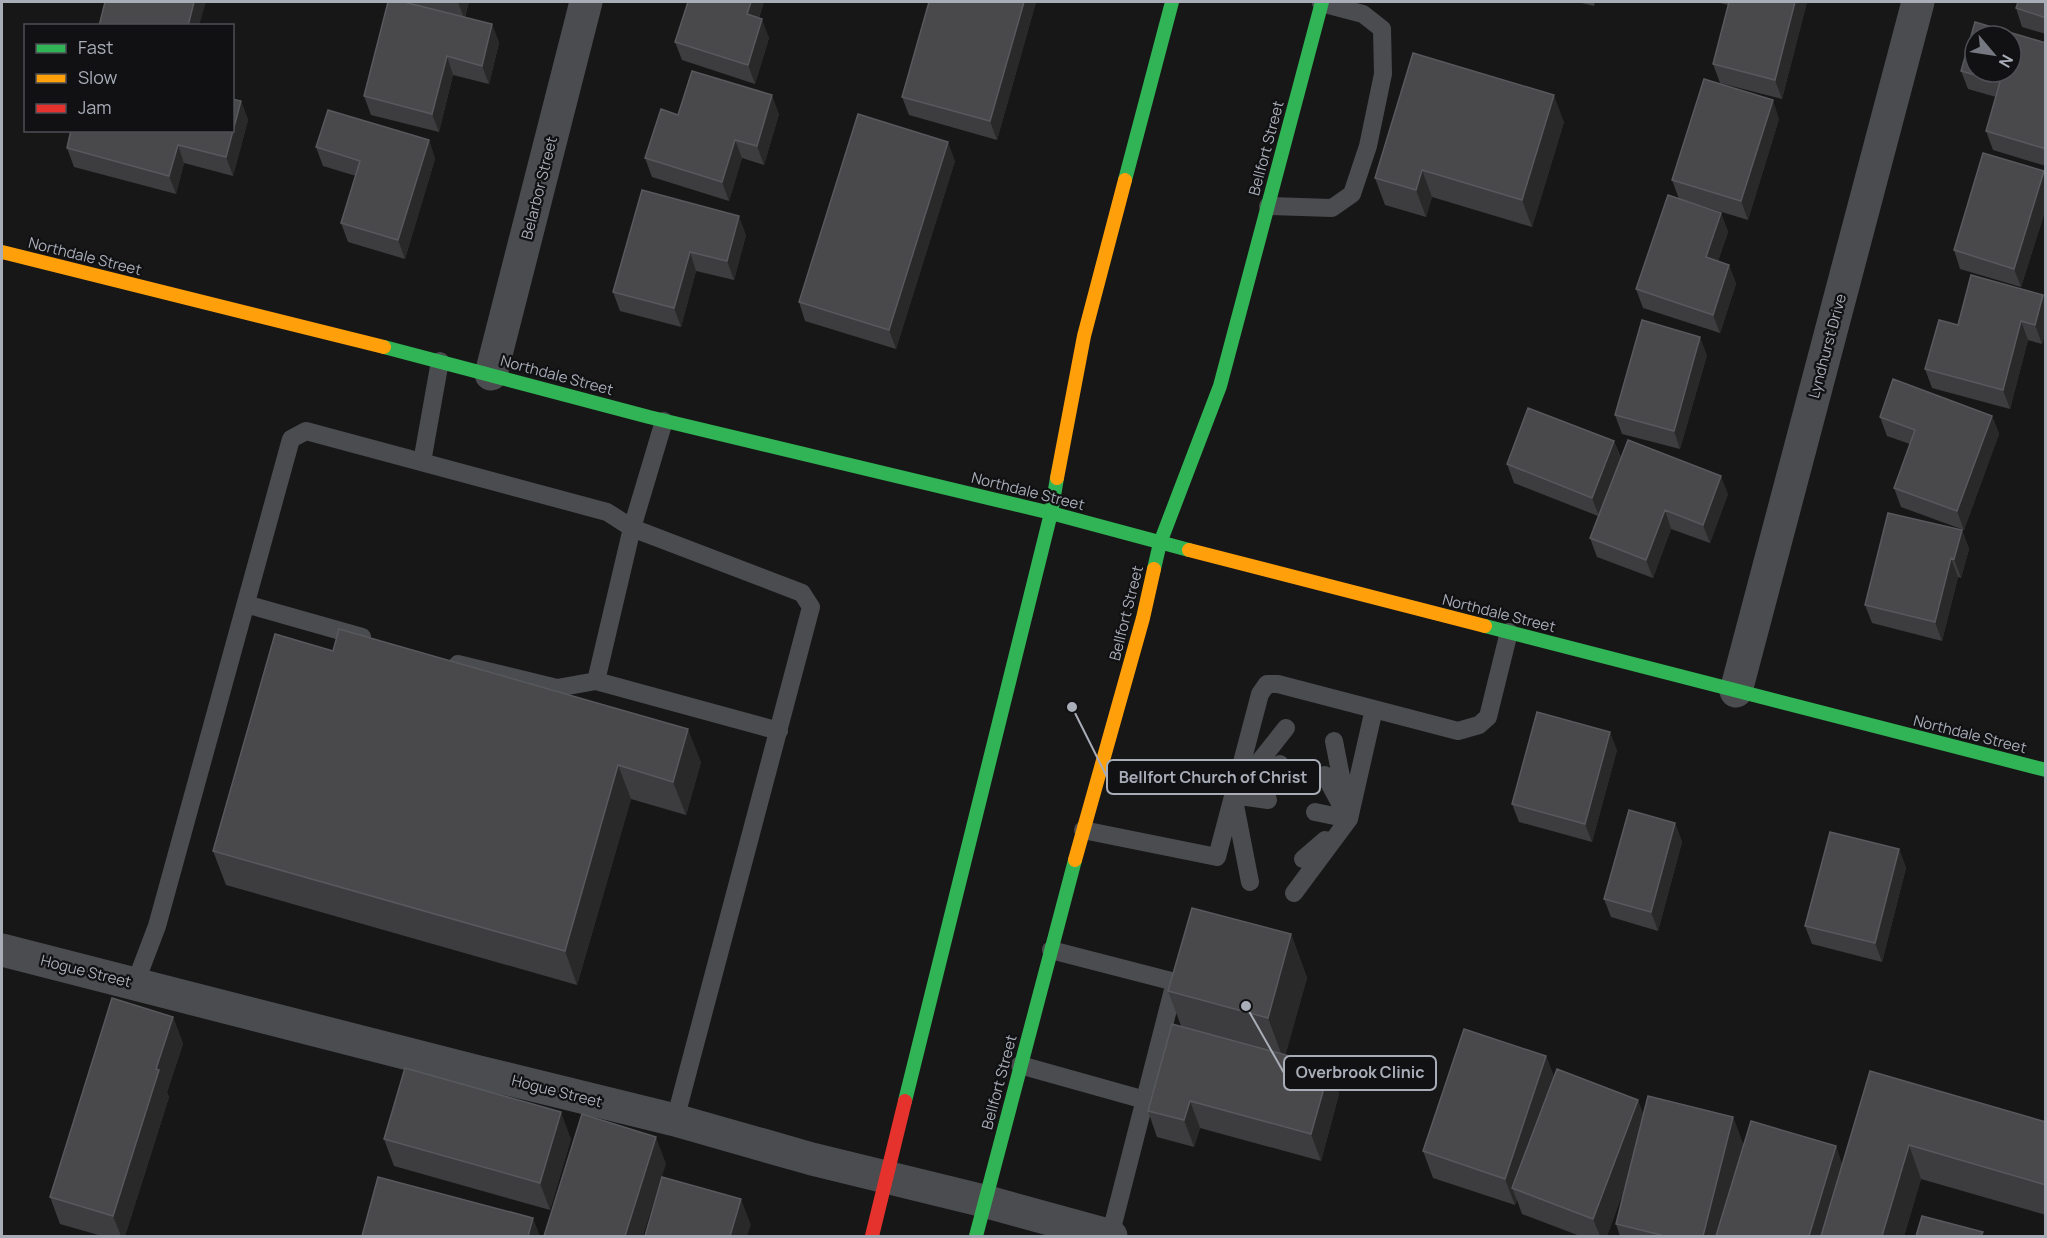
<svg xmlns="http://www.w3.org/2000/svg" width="2047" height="1238" font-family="Manrope,sans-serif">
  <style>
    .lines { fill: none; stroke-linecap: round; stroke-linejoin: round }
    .lane { stroke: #4b4c50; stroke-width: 18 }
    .street { stroke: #4b4c50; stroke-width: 33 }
    .fast { stroke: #30b455; stroke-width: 14 }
    .slow { stroke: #ff9f0a; stroke-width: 14 }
    .jam { stroke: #e5322d; stroke-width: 14 }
    .wall { fill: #3d3d3f }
    .shaded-wall { fill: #29292a }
    .building { fill: #49494c; stroke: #58595d; stroke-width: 1.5; fill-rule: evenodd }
    .labels { text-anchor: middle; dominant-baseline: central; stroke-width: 4.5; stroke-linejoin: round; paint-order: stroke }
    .street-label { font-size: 15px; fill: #a8adb8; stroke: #111113 }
    .leader { fill: none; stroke: #a8adb8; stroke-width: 2 }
    .callout-dot { fill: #a8adb8; stroke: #111113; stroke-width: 2 }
    .callout { fill: #111113; stroke: #a8adb8; stroke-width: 2 }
    .callout-label { font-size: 16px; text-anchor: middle; font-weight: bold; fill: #a8adb8 }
  </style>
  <rect width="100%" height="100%" fill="#171717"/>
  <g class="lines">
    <path class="lane" d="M1268,206L1332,208L1352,194L1368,146L1383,74L1382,29L1363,14L1321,3
      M422,462L440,361
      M246,604L362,637
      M458,664L557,688L596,681L779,731
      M596,681L632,528L664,421
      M1334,741L1348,812
      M1325,775L1341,805
      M1247,786L1280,764
      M1233,795L1268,800
      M1315,812L1349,819
      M1083,830L1217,857L1260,694L1267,684H1278L1458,731L1479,725L1488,717L1509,632
      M1303,859L1325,840
      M1250,882L1233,795L1286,728
      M1294,893L1349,819L1374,709
      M1051,950L1175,982L1110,1236
      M135,984L157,926L291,439L306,431L607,512L632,528L802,593L811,607L675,1120
      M1020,1065L1145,1100"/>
    <path class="street" d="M491,374L586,2
      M1736,691L1918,2
      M2,950L479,1072L675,1120L812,1159L984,1201L1111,1236"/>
    <path class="fast" d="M1125,180L1172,2
      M384,347L649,417L1051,513L1189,550
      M1154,569L1160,543L1220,386L1322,2
      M1485,626L2046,770
      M905,1101L1051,513L1057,478
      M976,1236L1075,860"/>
    <path class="slow" d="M2,252L384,347
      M1057,478L1084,336L1125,180
      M1189,550L1485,626
      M1075,860L1143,618L1154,569"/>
    <path class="jam" d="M872,1236L905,1101"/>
  </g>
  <path class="wall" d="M388,2H469L465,17L492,24L499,43L489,84L453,75L439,132L371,115L364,96Z
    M688,2H764L759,18L769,38L755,84L682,60L675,42Z
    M1036,2L997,140L909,115L902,97Z
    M1577,2H1595L1594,6Z
    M1719,2H1807L1782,99L1720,83L1713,64L1728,5L1720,3Z
    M2046,2V34L2022,27L2016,8Z
    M2046,43V166L1993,150L1986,131L1996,97L1968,89L1961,71Z
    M241,101L248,120L233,176L184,163L176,194L74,167L67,148Z
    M779,114L764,165L742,158L729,201L652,177L645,158L678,115Z
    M1779,119L1748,220L1679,199L1672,180Z
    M1564,122L1532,227L1432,197L1426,217L1385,205L1375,178Z
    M429,140L435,159L405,259L348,242L341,223L356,176L323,166L316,147Z
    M955,161L896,349L805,321L799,302Z
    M2044,171L2046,175V208L2021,287L1960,269L1954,250Z
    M642,190L746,235L734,280L696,271L681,327L620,311L613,292Z
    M1721,213L1728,232L1718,261L1729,265L1736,284L1720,333L1643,308L1636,289Z
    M2043,295L2046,301V331L2042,344L2028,340L2010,409L1932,388L1925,369L1958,325Z
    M1707,355L1680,449L1622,434L1615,415Z
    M1992,416L1999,434L1964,530L1901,507L1894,488L1910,444L1887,436L1880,417Z
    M1614,441L1621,458L1728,494L1710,543L1671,529L1653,578L1597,557L1590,538L1598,516L1514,483L1507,464Z
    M1962,530L1969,549L1961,578L1958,577L1942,641L1872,623L1865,605Z
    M275,634L701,762L686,815L631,799L577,985L226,885L213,851Z
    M1617,750L1592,842L1519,822L1512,804Z
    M1675,823L1682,842L1658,931L1611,917L1604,899Z
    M1899,849L1906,868L1882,962L1812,944L1805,926Z
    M1291,934L1307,978L1285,1055L1330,1067L1339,1094L1321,1161L1200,1128L1194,1147L1157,1137L1148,1111L1181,1026L1168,991Z
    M173,1017L183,1044L167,1092L169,1097L125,1236H102L60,1224L50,1197Z
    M1546,1056L1554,1077L1644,1115L1733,1117L1743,1144L1735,1176L1836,1146L1842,1165L1870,1071L2046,1122V1215L1921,1179L1904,1236H1620L1616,1224L1626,1184L1607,1236H1580L1522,1214L1517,1200L1515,1205L1433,1178L1423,1151Z
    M384,1139H571L550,1210L394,1166Z"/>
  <path class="shaded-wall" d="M194,2H206L199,26H188Z
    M458,2H469L464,18Z
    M751,2H764L754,32L747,14Z
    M1024,2H1036L997,140L990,121Z
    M1795,2H1807L1782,99L1775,80Z
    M762,19L769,38L755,84L748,65Z
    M492,24L499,43L489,84L482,66Z
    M447,56L453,75L439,132L432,114Z
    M772,95L779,114L764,165L757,146Z
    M1554,95L1564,122L1532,227L1522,200Z
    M1773,100L1779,119L1748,220L1741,201Z
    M241,101L248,120L233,176L226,157Z
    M429,140L435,159L405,259L398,240Z
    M735,140L742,158L729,201L722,182Z
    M948,142L955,161L896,349L889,330Z
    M178,145L184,163L176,194L169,176Z
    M1422,170L1432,197L1426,217L1416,190Z
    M2044,171L2046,175V208L2021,287L2014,269Z
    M1721,213L1728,232L1713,276L1706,257Z
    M739,216L746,235L734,280L727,261Z
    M690,252L696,271L681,327L674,308Z
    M1729,265L1736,284L1720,333L1713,315Z
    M2043,295L2046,301V331L2042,344L2035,325Z
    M2021,321L2028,340L2010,409L2003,390Z
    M1700,337L1707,355L1680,449L1674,431Z
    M1992,416L1999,434L1964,530L1957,511Z
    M1614,441L1621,460L1599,516L1592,498Z
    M1721,476L1728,494L1710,543L1703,525Z
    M1665,510L1671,529L1653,578L1646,560Z
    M1962,530L1969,549L1961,578L1954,559Z
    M1951,558L1958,577L1942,641L1935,622Z
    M688,729L701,762L686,815L673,782Z
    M1610,732L1617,750L1592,842L1585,824Z
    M618,765L631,799L577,985L565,951Z
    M1675,823L1682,842L1658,931L1651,912Z
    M1899,849L1906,868L1882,962L1875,943Z
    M1291,934L1307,978L1284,1061L1268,1018Z
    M173,1017L183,1044L167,1092L169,1097L125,1236H121L113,1216L156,1069Z
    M1546,1056L1556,1083L1512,1188L1517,1200L1515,1205L1505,1179Z
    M1330,1067L1339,1094L1321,1161L1311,1134Z
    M1638,1100L1648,1126L1607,1236H1600L1593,1219Z
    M1190,1101L1200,1128L1194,1147L1184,1120Z
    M561,1112L571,1139L550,1210L540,1183Z
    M1733,1117L1743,1144L1720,1236H1703Z
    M656,1137L666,1164L643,1236H625Z
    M1909,1145L1921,1179L1904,1236H1882Z
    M1836,1146L1845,1173L1827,1236H1809Z
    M741,1199L751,1225L747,1236H730Z
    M533,1218L540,1236H528Z"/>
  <path class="building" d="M105,2H194L188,26H99Z
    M388,2H404L492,24L482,66L447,56L432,114L364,96Z
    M688,2H751L747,14L762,19L748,65L675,42Z
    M929,2H1024L990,121L902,97Z
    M1729,2H1795L1775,80L1713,64Z
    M2018,2H2046V18L2016,8Z
    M1975,22L2046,43V149L1986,131L2000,82L1961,71ZM1975,36H2011V72H1975Z
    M1413,53L1554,95L1522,200L1422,170L1416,190L1375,178Z
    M692,71L772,95L757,146L735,140L722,182L645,158L661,109L678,115Z
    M1704,79L1773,100L1741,201L1672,180Z
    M232,99L241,101L226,157L178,145L169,176L67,148L71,130H232Z
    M328,110L429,140L398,240L341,223L360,161L316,147Z
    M858,114L948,142L889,330L799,302Z
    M1983,153L2044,171L2014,269L1954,250Z
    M642,190L739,216L727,261L690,252L674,308L613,292Z
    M1668,195L1721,213L1706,257L1729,265L1713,315L1636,289Z
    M1971,275L2043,295L2035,325L2021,321L2003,390L1925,369L1939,320L1958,325Z
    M1642,320L1700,337L1674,431L1615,415Z
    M1893,379L1992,416L1957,511L1894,488L1915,430L1880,417Z
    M1528,408L1614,441L1592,498L1507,464Z
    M1628,440L1721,476L1703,525L1665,510L1646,560L1590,538Z
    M1888,513L1962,530L1954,559L1951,558L1935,622L1865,605Z
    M339,629L688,729L673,782L618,765L565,951L213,851L275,634L333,651Z
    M1537,712L1610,732L1585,824L1512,804Z
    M1629,810L1675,823L1651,912L1604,899Z
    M1830,832L1899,849L1875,943L1805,926Z
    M1192,908L1291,934L1268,1018L1168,991Z
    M112,998L173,1017L156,1069L159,1070L113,1216L50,1197Z
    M1172,1024L1330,1067L1311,1134L1190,1101L1184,1120L1148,1111Z
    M1464,1029L1546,1056L1505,1179L1423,1151Z
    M405,1068L561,1112L540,1183L384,1139Z
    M1557,1069L1638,1100L1593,1219L1512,1188Z
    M1870,1071L2046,1122V1185L1909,1145L1882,1236H1821Z
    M1648,1096L1733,1117L1703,1236H1665L1616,1224Z
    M582,1114L656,1137L625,1236H544Z
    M1751,1121L1836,1146L1809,1236H1716Z
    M378,1177L533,1218L528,1236H362Z
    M662,1177L741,1199L730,1236H645Z
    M1922,1216L1983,1232L1981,1236H1916Z"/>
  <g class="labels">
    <g class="street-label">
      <text transform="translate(1266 148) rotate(-75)">Bellfort Street</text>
      <text transform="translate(539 188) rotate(-76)">Belarbor Street</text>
      <text transform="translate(85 256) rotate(14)">Northdale Street</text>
      <text transform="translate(1827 346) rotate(-75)">Lyndhurst Drive</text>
      <text transform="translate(557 375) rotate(15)">Northdale Street</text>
      <text transform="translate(1028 491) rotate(14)">Northdale Street</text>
      <text transform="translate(1126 613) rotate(-76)">Bellfort Street</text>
      <text transform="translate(1499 613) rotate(14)">Northdale Street</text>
      <text transform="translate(1970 734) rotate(14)">Northdale Street</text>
      <text transform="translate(86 971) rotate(14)">Hogue Street</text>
      <text transform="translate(999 1082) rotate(-75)">Bellfort Street</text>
      <text transform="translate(557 1091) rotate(14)">Hogue Street</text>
    </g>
  </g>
  <path class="leader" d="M1072 707L1107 777M1246 1006L1284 1073"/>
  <g class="callout-dot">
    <circle cx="1072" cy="707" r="6"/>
    <circle cx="1246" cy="1006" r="6"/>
  </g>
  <g class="callout">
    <rect x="1107" y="760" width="213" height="34" rx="6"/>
    <rect x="1284" y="1056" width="152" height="34" rx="6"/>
  </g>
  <g class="callout-label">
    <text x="1213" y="783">Bellfort Church of Christ</text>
    <text x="1360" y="1078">Overbrook Clinic</text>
  </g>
  <rect width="2047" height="1238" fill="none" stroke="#a8adb8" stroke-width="6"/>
  <rect x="24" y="24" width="210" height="108" fill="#111113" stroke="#4d4f55" stroke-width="1.5"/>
  <rect x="36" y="44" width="30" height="9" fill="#30b455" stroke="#4d4f55" stroke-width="1.5"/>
  <text x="78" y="54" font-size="18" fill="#a8adb8">Fast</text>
  <rect x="36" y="74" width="30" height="9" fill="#ff9f0a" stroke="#4d4f55" stroke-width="1.5"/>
  <text x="78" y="84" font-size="18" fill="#a8adb8">Slow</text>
  <rect x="36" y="104" width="30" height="9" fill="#e5322d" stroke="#4d4f55" stroke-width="1.5"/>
  <text x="78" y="114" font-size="18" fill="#a8adb8">Jam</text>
  <g transform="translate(1993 54) rotate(119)"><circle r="28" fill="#111113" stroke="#4d4f55" stroke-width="1.5"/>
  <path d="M0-4.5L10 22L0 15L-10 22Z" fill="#757880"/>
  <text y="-9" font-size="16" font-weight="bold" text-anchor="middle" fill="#a8adb8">N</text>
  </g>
</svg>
